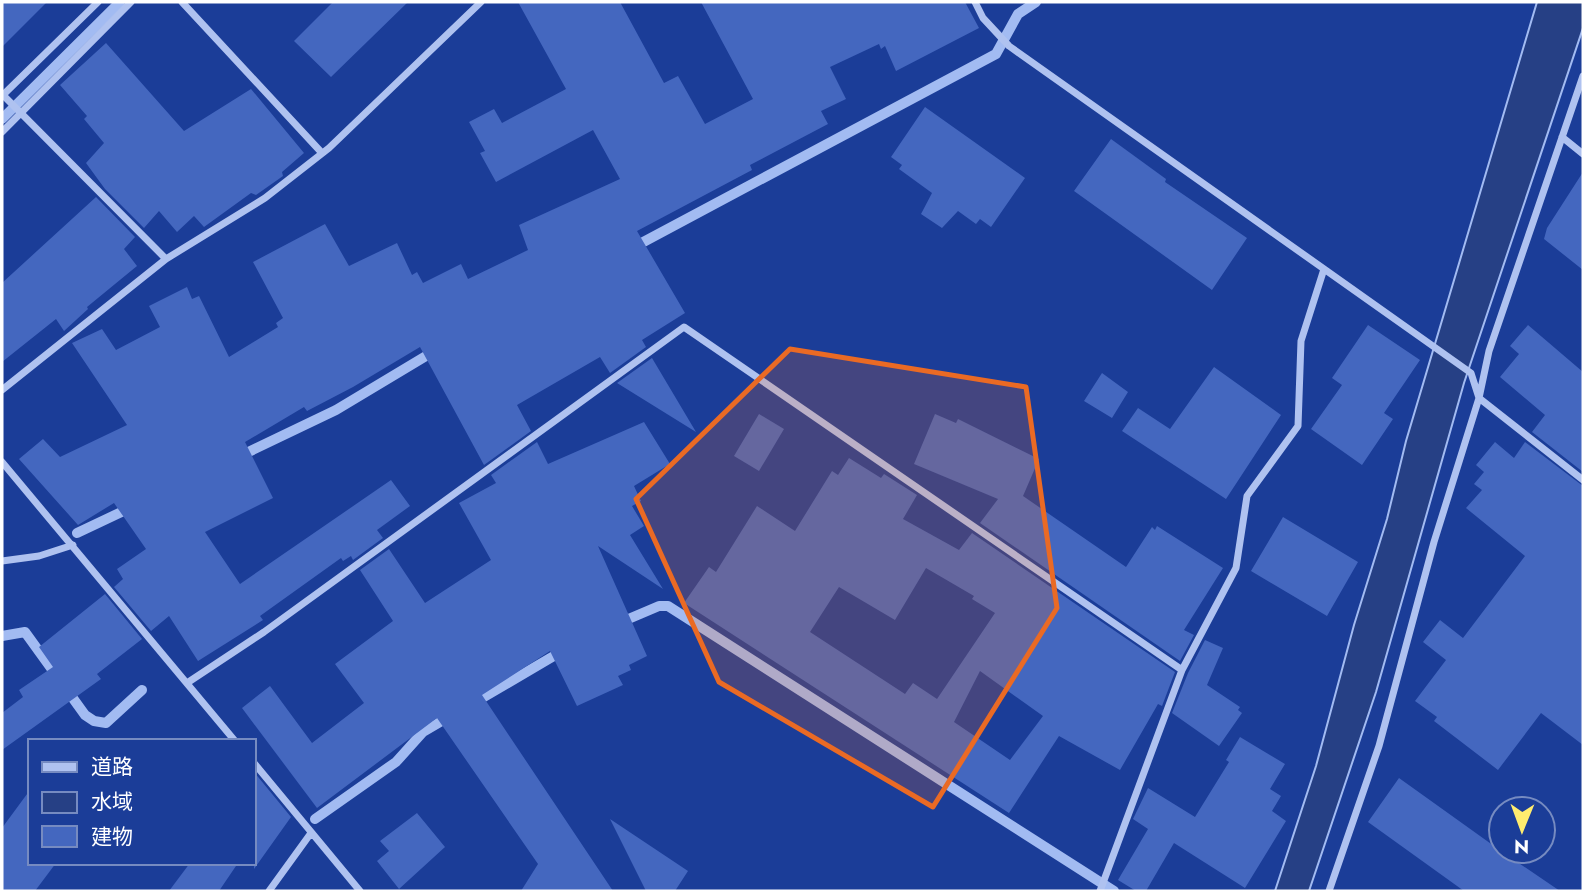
<svg xmlns="http://www.w3.org/2000/svg" width="1585" height="893" font-family="Jost,'Noto Sans JP',sans-serif">
  <style>
    .water { fill: #264085; stroke: #a2bbf2; stroke-width: 2 }
    .lines { fill: none; stroke-linecap: round; stroke-linejoin: round }
    .stream { stroke: #a2bbf2; stroke-width: 10 }
    .building { fill: #4467bf; fill-rule: evenodd }
    .street { stroke: #afc2f0; stroke-width: 7 }
    .marked { fill: #ea6a24; fill-opacity: 0.2; stroke: #ea6a24; stroke-width: 5; stroke-linejoin: round }
  </style>
  <rect width="100%" height="100%" fill="#1b3d98"/>
  <path class="water" d="M1537,2H1583V28L1464,383L1376,692L1309,891H1275L1316,766L1354,625L1387,519L1406,441Z"/>
  <g class="lines">
    <path class="stream" d="M2,119L120,2
      M634,247L996,54L1018,14L1036,2
      M238,457L336,410L436,350
      M77,533L132,507
      M619,623L659,606H668L1114,891
      M2,636L25,632L85,715L94,721L106,723L142,690
      M472,704L564,650
      M315,819L396,762L423,732L452,715"/>
  </g>
  <path class="building" d="M2,2H47L2,47Z
    M333,2H408L331,77L294,41Z
    M518,2H620L664,83L678,76L705,124L753,99L701,2H965L979,28L896,71L885,46L881,49L879,44L830,67L846,99L821,111L828,124L750,165L752,170L637,231L685,313L642,340L646,347L610,373L600,357L517,405L531,431L484,465L420,347L353,387L307,411L304,407L245,442L273,498L205,532L240,584L391,480L410,506L377,530L383,538L353,560L351,556L343,561L341,558L260,616L263,620L198,661L169,616L151,631L114,587L123,579L117,569L146,549L114,503L78,525L19,459L43,439L60,457L127,425L72,343L102,329L116,350L160,327L149,306L187,287L192,299L199,296L229,357L278,327L276,323L283,318L253,262L325,224L349,266L397,243L412,275L417,272L423,283L461,264L468,279L528,250L519,225L620,179L593,130L496,182L480,153L485,151L469,122L494,109L502,123L566,89Z
    M106,43L184,131L251,89L304,153L282,172L283,176L256,195L251,193L204,227L194,216L177,232L159,211L144,228L105,189L86,163L104,143L84,119L87,116L60,85Z
    M925,107L1025,178L991,227L980,219L976,224L958,211L942,228L921,214L932,193L899,169L902,165L891,157Z
    M1111,139L1166,179L1165,182L1247,238L1212,290L1074,191Z
    M1583,172V270L1544,239L1547,228Z
    M96,197L135,237L124,249L137,266L87,307L88,309L64,331L56,319L2,362V283Z
    M1368,325L1420,360L1384,413L1393,419L1362,465L1311,429L1342,385L1332,378Z
    M1528,325L1583,372V472L1532,432L1545,415L1500,377L1519,354L1510,346Z
    M652,358L696,432L617,383Z
    M1214,367L1281,415L1226,499L1122,431L1138,408L1170,429Z
    M1102,373L1128,392L1112,418L1084,401Z
    M759,414L784,429L759,471L734,456Z
    M935,414L956,423L958,419L1039,459L1023,496L1126,567L1152,527L1155,530L1157,526L1223,568L1184,630L1194,635L1180,661L980,523L998,499L914,464Z
    M644,422L670,464L634,486L641,501L632,506L644,526L630,535L663,589L598,546L647,656L629,665L631,670L618,676L623,685L577,706L550,651L482,695L613,891H521L538,864L437,718L317,808L242,708L270,686L312,743L364,703L335,664L393,621L360,570L389,549L425,603L491,560L459,503L496,483L491,475L537,442L548,464Z
    M1495,442L1514,458L1525,442L1583,486V745L1541,713L1498,770L1434,721L1437,717L1415,701L1446,660L1423,642L1440,620L1463,638L1525,556L1466,508L1482,490L1474,484L1484,472L1476,465Z
    M849,458L881,478L884,474L917,495L903,519L959,550L972,533L1175,672L1162,706L1158,704L1120,770L1059,736L1009,813L684,603L709,567L716,572L757,506L795,531L832,471L838,475ZM926,568L974,596L972,599L995,613L937,699L913,683L905,694L810,632L839,587L895,620ZM980,671L1043,716L1010,760L954,722Z
    M1283,517L1358,562L1327,616L1251,571Z
    M105,594L142,639L97,674L101,679L2,750V713L23,697L19,690L53,667L39,647Z
    M1205,640L1223,648L1207,685L1240,707L1238,710L1242,713L1219,746L1172,713L1188,673Z
    M1240,737L1285,764L1270,789L1281,796L1272,811L1286,821L1245,888L1174,843L1146,891H1136L1118,880L1148,829L1133,819L1148,788L1195,817L1229,762L1226,760Z
    M254,772L291,817L254,869Z
    M1399,778L1501,851L1560,891H1464L1368,822Z
    M30,790V863H56L35,891H2V828Z
    M417,813L445,847L399,889L377,861L389,851L380,841Z
    M610,819L688,871L675,891H646Z
    M190,863H238L219,891H169Z"/>
  <g class="lines">
    <path class="street" d="M182,2L322,153
      M975,2L983,18L1009,46L1471,373L1479,398L1583,480
      M2,94L166,259
      M2,96L98,2
      M2,132L131,2
      M1562,137L1583,154
      M2,390L166,259L265,198L329,148L481,2
      M2,462L235,741
      M2,561L39,556L73,545
      M187,683L264,632L684,327L1182,670
      M254,763L360,891
      M269,891L311,833
      M1100,891L1182,670L1236,568L1247,496L1298,426L1301,341L1324,269
      M1329,891L1379,746L1434,542L1479,398L1489,351L1583,76"/>
  </g>
  <path class="marked" d="M790,349L1026,387L1057,608L933,807L719,682L636,499Z"/>
  <rect width="1585" height="893" fill="none" stroke="#ffffff" stroke-width="7"/>
  <rect x="28" y="739" width="228" height="126" fill="#1b3d98" stroke="#768bc1" stroke-width="2"/>
  <rect x="42" y="762" width="35" height="10" fill="#afc2f0" stroke="#768bc1" stroke-width="2"/>
  <text x="91" y="774" font-size="21" fill="#ffffff">道路</text>
  <rect x="42" y="792" width="35" height="21" fill="#264085" stroke="#768bc1" stroke-width="2"/>
  <text x="91" y="809" font-size="21" fill="#ffffff">水域</text>
  <rect x="42" y="826" width="35" height="21" fill="#4467bf" stroke="#768bc1" stroke-width="2"/>
  <text x="91" y="844" font-size="21" fill="#ffffff">建物</text>
  <g transform="translate(1522 830) rotate(181)"><circle r="33" fill="#1b3d98" stroke="#768bc1" stroke-width="2"/>
  <path d="M0-5L12 26L0 18L-12 26Z" fill="#ffec6f"/>
  <text y="-10" font-size="19" font-weight="bold" text-anchor="middle" fill="#ffffff">N</text>
  </g>
</svg>
